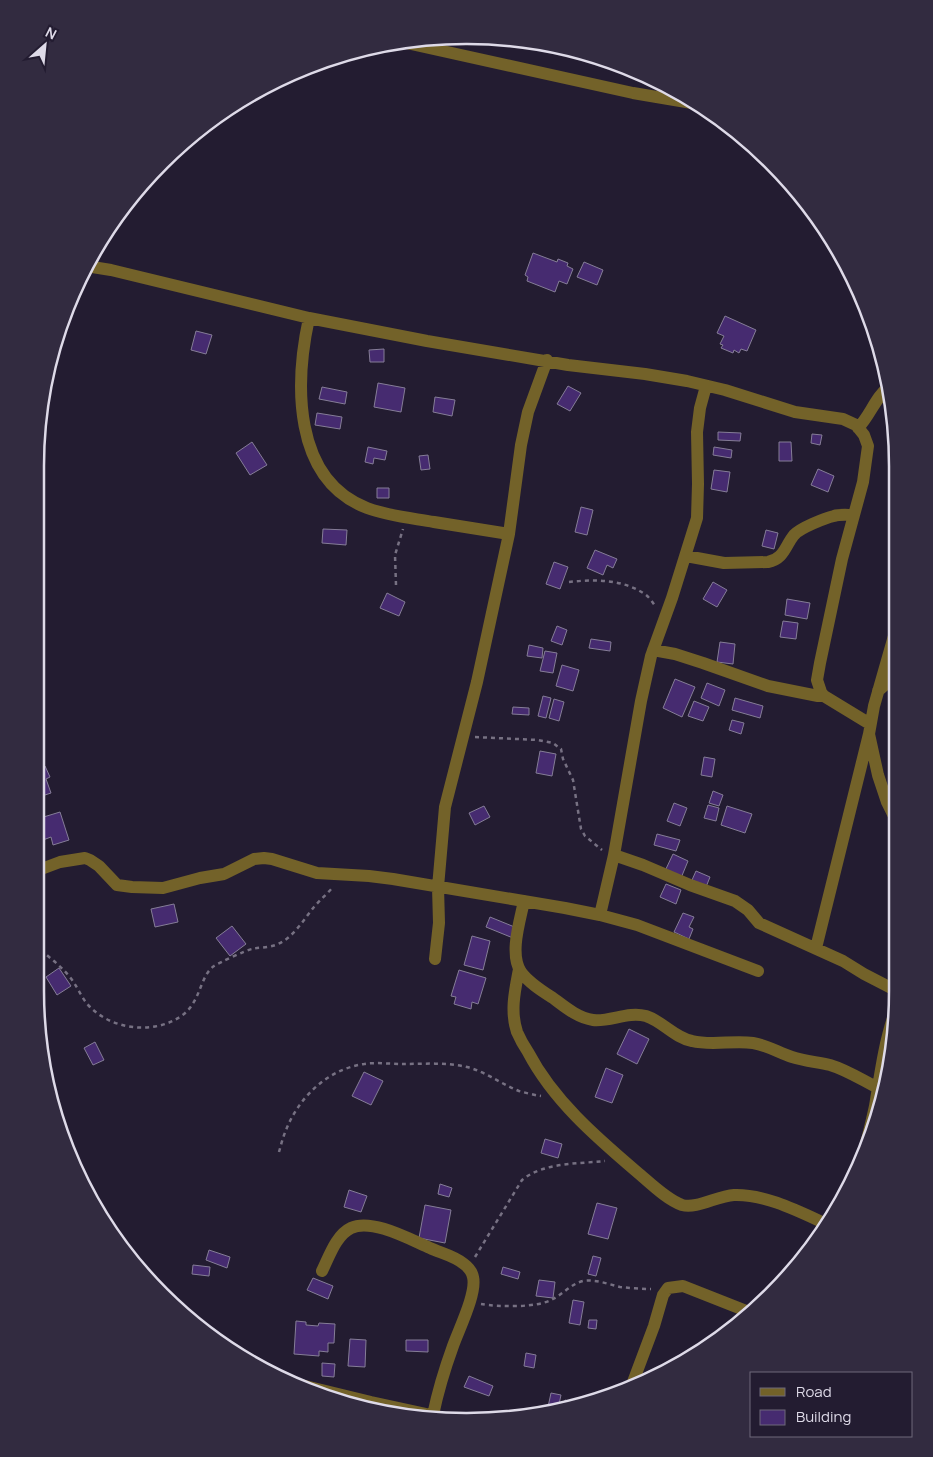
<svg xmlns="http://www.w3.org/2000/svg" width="933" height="1457" font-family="Manrope,sans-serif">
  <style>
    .building { fill: #462b70; stroke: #857d97 }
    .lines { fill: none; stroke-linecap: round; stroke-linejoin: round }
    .path { stroke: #777183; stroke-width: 2.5; stroke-dasharray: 4 4; stroke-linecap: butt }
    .minor { stroke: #736229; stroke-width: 12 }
    .rim { fill: none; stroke: #dedae8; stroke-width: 2.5 }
  </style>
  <rect width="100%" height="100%" fill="#231c31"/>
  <path class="building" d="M533,253L557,262L558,259L568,263L567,266L573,269L567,284L559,281L555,292L527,281L528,277L525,275Z
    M584,262L603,270L597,285L577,277Z
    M725,316L756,330L747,351L741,349L739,353L734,350L733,353L721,348L723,345L720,344L724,336L717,333Z
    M196,331L212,335L206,354L191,350Z
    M384,349V362H370L369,350Z
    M378,383L405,388L401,412L374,407Z
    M568,386L581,393L570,411L557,404Z
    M322,387L347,392L345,404L319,399Z
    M435,397L455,400L452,416L433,412Z
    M317,413L342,417L340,429L315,425Z
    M718,432L741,433L740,441L718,440Z
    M812,434L822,435L820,445L811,443Z
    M252,442L267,465L250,475L236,453Z
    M779,442H791L792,461H779Z
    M368,447L387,451L385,460L374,458L373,464L365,462Z
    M714,447L732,450L731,458L713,455Z
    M428,455L430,469L421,470L419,456Z
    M818,469L834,476L828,492L811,485Z
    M714,470L730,472L727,492L711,489Z
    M377,488H389V498H377Z
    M581,507L593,510L587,535L575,532Z
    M323,529L347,530L346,545L322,543Z
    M766,530L778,533L774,549L762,546Z
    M595,550L617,559L613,568L607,565L603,575L587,568Z
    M554,562L568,567L560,589L546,584Z
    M713,582L727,590L717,607L703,599Z
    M387,593L405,602L399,616L380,608Z
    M787,599L810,603L807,619L785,615Z
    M783,621L798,623L796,639L780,637Z
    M557,626L567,630L562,645L551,641Z
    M591,639L611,642L610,651L589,648Z
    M720,642L735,644L733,664L717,662Z
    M529,645L543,648L542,658L527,656Z
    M545,651L557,653L553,673L540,671Z
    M562,665L579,670L573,691L556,686Z
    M675,679L695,687L682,717L663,708Z
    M707,683L725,690L719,706L701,698Z
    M543,696L551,698L546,718L538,716Z
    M735,698L763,706L760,718L732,710Z
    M554,699L564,702L559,721L549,718Z
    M694,701L709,707L703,721L688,716Z
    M513,707L529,708V715L512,714Z
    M732,720L744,723L741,734L729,730Z
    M540,751L556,754L552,776L536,773Z
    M704,757L715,759L712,777L701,775Z
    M45,766L50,777L46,779L51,793L36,798V769Z
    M713,791L723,795L719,806L709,803Z
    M674,803L687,808L680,826L667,821Z
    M708,805L719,808L716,821L704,818Z
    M484,806L490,817L475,825L469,813Z
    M727,806L752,814L745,833L721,825Z
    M60,812L69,840L53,845L51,837L43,840L37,819Z
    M657,834L680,840L676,851L654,845Z
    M673,854L688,861L681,878L665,871Z
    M696,871L710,877L706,887L692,880Z
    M666,884L681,890L676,904L660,897Z
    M174,904L178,922L155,927L151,909Z
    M683,913L694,917L689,927L693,929L689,939L674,932Z
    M490,917L517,928L513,938L486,927Z
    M232,926L246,944L230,956L216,938Z
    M472,936L490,941L483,970L464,965Z
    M59,968L71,986L57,995L46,977Z
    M459,970L486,978L478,1004L472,1002L471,1009L454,1004L456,997L451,996Z
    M629,1029L649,1039L637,1064L617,1054Z
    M95,1042L104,1060L93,1065L84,1048Z
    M606,1068L623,1075L612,1103L595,1097Z
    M364,1072L383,1081L371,1105L352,1096Z
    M545,1139L562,1144L558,1158L541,1153Z
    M440,1184L452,1188L449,1197L438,1194Z
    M349,1190L367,1196L361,1212L344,1207Z
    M597,1203L617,1208L608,1239L588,1234Z
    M425,1205L451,1210L445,1243L419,1238Z
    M209,1250L230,1257L227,1268L206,1260Z
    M593,1256L601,1258L596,1276L588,1274Z
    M193,1265L210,1267L209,1276L192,1274Z
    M503,1267L520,1272L518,1279L501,1274Z
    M313,1278L333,1286L328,1299L307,1290Z
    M539,1280L555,1282L553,1298L536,1296Z
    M573,1300L584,1302L580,1325L569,1323Z
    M589,1320H597L596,1329L588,1328Z
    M296,1321L306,1322V1325L318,1326L319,1323L335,1324L334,1343H328V1352L319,1351V1356L294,1354Z
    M350,1339L366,1340L365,1367L348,1366Z
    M406,1340H428V1352L406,1351Z
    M526,1353L536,1355L534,1368L524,1366Z
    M322,1363L335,1364L334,1377L322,1376Z
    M469,1376L493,1386L489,1396L464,1387Z
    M551,1393L561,1395L558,1409L548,1407Z
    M565,1400L584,1405L578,1407L563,1409Z"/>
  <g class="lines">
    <path class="path" d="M569,582C594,579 624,579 646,595C650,598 653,603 656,607
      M396,585L395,555L403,529
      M475,737L538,740L553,743L561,749L563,759L573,780L581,829L585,836L602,850
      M35,945C46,955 59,964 69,976C77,985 81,998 90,1007C114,1031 157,1035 184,1014C201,1000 200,976 214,966C219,963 246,950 252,949C260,947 269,948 278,944C294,937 304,919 314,907C320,900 327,894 333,887
      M279,1152C281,1145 283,1137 286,1130C299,1097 328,1069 364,1064C376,1062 390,1064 402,1064C423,1064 446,1062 467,1067C486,1072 501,1084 519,1091C526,1093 534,1095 541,1096
      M475,1257L522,1180C544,1162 578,1164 605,1161
      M481,1304C499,1307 538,1308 553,1299C563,1294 571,1284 583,1281C595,1279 608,1284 620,1287C630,1288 641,1289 651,1289"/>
    <path class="minor" d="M402,42L633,93L698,104
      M86,266L111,270L309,318L427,341L568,365L645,374L687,381L725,390L795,412L843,419L856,425L864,435L868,446L863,482L842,559L820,663L817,680L821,692L824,696L870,724
      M309,318C295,382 292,479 367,508C388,516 411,518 434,522C459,526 484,530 509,534
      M858,428C870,416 876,396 889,387
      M686,556L724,563L768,562C784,559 785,546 794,535C800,528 825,518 834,516C840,514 847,515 854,515
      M653,650L675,654L703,663L768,686L818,696H824
      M878,691L896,675
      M895,818L887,802L878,775L869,734L874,706L896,629
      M614,855L643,865L690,885L735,901L748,910L759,923L843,961L864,974L895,990
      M36,871L60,862L85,858L90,860L99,866L117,885L132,887L163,888L200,878L224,874L254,859L264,858L272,859L317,873L369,876L393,879L565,908L600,915L637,925L758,971
      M524,901C520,921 509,954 521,972C529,983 542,991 553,998C565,1007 578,1018 593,1020C610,1022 628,1011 646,1016C662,1021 675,1038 692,1041C712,1046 733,1040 753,1043C767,1045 779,1053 792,1057C805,1061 817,1062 830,1065C847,1070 862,1080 878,1088
      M600,915L614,855L641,701L651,656L672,598L697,518L698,484L697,432L700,408L706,386
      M816,948L869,734
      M435,959L439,923L438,887L445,807L477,682L509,534L521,445L528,412L547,360
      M519,969C515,990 510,1011 517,1032C520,1039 524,1046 528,1052C553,1100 596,1137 637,1172C649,1182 667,1200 682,1205C697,1209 717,1196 734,1195C764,1194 796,1210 824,1223
      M861,1163C866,1144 871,1125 875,1106C880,1076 884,1044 894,1015
      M322,1271C329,1257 336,1235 351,1228C372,1218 411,1240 430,1248C441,1253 455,1256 464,1264C468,1267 472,1272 473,1277C477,1293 459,1329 453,1346C445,1368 438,1391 433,1415
      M633,1382L654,1326L663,1295L668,1288L683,1286L749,1312
      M301,1385L371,1402L454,1420"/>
  </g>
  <path d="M0 0H933V1457H0ZM466 44H467A422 422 0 0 1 889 466V991A422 422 0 0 1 467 1413H466A422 422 0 0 1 44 991V466A422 422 0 0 1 466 44Z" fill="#322b40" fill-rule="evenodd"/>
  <path class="rim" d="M466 44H467A422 422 0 0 1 889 466V991A422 422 0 0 1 467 1413H466A422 422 0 0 1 44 991V466A422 422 0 0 1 466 44Z"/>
  <rect x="750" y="1372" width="162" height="65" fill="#231c31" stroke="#6e687a"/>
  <rect x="760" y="1388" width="25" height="8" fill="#736229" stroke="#6e687a"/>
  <text x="796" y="1397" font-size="15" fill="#dedae8">Road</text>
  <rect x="760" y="1410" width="25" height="15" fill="#462b70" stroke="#6e687a"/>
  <text x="796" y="1422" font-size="15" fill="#dedae8">Building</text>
  <g transform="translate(45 45) rotate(27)" stroke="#231c31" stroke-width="4" paint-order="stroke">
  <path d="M0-4L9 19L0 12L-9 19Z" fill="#dedae8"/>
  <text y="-8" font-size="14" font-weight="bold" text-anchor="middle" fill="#dedae8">N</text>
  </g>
</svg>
